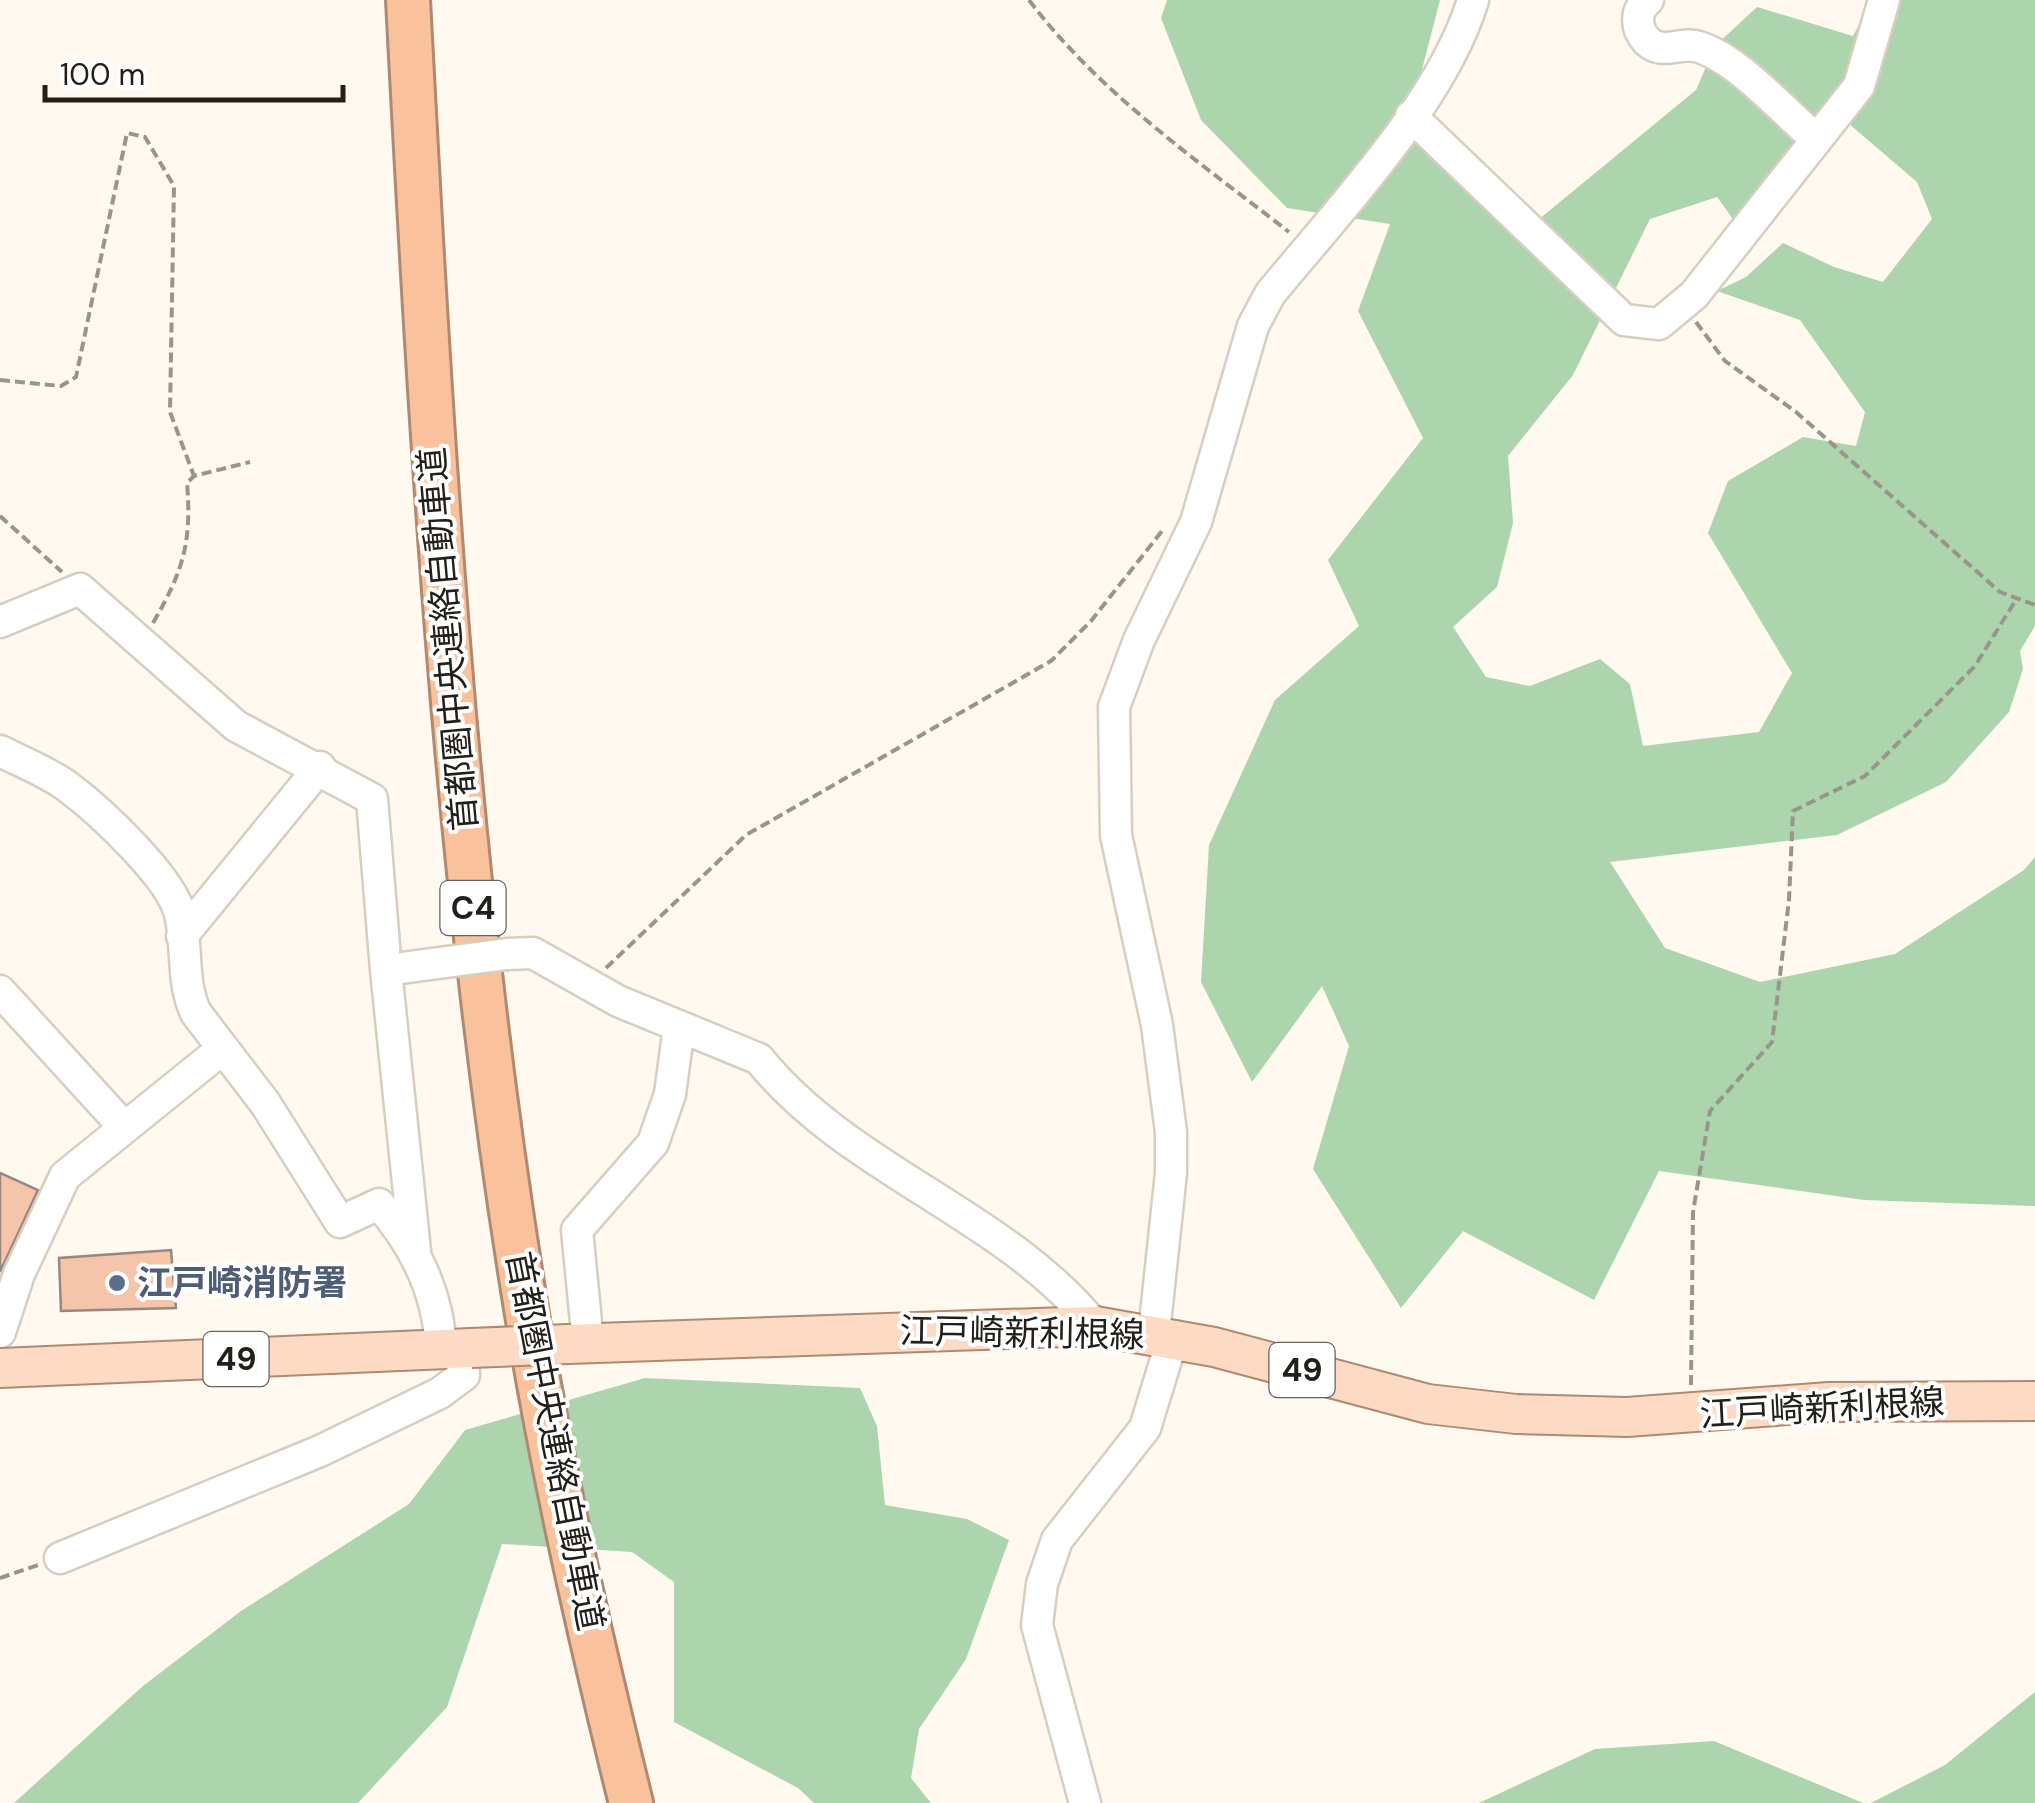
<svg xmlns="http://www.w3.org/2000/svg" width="2035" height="1803" font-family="'DM Sans','Noto Sans JP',sans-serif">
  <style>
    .green { fill: #acd4ad; fill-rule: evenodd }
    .building { fill: #f4c4ab; stroke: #97877f; stroke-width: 2.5 }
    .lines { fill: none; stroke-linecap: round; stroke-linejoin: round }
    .minor-casing { stroke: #d8cec0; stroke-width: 35 }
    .major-casing { stroke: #af8970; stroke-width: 42 }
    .highway-casing { stroke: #af8970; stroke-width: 48 }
    .path { stroke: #99958d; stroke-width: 4; stroke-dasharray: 10 5; stroke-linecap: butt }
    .minor { stroke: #fff; stroke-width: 30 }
    .major { stroke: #fcdac4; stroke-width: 38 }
    .highway { stroke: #fac19d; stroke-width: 42 }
    .minor-bridge-casing { stroke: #d8cec0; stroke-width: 35; stroke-linecap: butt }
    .major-bridge-casing { stroke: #af8970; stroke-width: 42; stroke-linecap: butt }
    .minor-bridge { stroke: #fff; stroke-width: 30 }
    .major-bridge { stroke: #fcdac4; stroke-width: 38 }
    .service-dot { fill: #5c6f8a; stroke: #fff; stroke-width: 4 }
    .labels { text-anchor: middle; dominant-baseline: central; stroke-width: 8; stroke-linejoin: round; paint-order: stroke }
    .shield { fill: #fff; stroke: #65635f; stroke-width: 2.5 }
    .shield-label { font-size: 32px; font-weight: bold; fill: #23201b }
    .street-label { font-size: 35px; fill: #23201b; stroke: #fff }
    .service-label { font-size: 35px; font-weight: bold; fill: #4e5e75; stroke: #fff; text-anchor: start }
  </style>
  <rect width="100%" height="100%" fill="#fff9f0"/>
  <path class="green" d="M1167,0H1440L1412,108L1532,225L1696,90L1715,46L1757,7L1853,36L1872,0H2035V626L2020,651L2023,669L2009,712L1946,782L1837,835L1610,862L1665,948L1760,982L1895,954L2024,870L2035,857V1206L1864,1200L1659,1171L1594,1300L1463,1231L1401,1308L1313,1169L1349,1046L1322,986L1252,1082L1201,982L1209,845L1275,700L1359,626L1328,560L1423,438L1358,311L1390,224L1287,208L1201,120L1161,18ZM1841,117L1917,182L1932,219L1883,282L1834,267L1783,243L1746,277L1717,291L1800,320L1865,412L1856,446L1803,437L1728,481L1708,533L1792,673L1759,732L1643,746L1630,684L1600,659L1530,686L1486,677L1453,627L1497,587L1513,523L1508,456L1573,375L1650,219L1717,197L1738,226Z
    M645,1378L860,1388L877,1426L885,1505L967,1519L1009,1540L966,1659L919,1729L911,1778L931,1803H814L798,1788L674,1722V1582L632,1552L502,1544L447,1707L358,1803H14L143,1686L241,1611L409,1504L465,1430Z
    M2035,1692V1803H1871L1945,1765Z
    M1714,1741L1863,1803H1479L1595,1749Z"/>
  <path class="building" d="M0,1173L38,1190L0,1272Z
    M171,1250L176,1308L61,1311L59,1258Z"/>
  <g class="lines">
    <defs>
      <path id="minor" d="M1648,0C1635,11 1635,28 1647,41C1663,56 1681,41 1699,47C1739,60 1783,111 1815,138
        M1411,116L1624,320L1659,324L1694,295L1859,86L1884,0
        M0,622L80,589L236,726L372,799L386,970L401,968
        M0,751C22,762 48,772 68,787C99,810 171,877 180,914C188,947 181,982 196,1013L265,1103L340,1222L379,1204C415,1245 439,1295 441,1350
        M182,936L320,767
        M507,954L533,953L618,1001L759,1059C849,1171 1005,1214 1095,1326
        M386,970L415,1251
        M0,991L124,1127
        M0,1332L19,1274L65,1176L221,1050
        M1154,1333L1171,1173V1132L1157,1025L1116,835L1114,707L1139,640L1196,522L1253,326L1270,294C1337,212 1443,101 1473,0
        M588,1343L577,1230L653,1143L670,1094L679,1027
        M60,1558L320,1451L440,1393L464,1375L462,1349
        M1085,1803L1037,1625L1042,1584L1057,1540L1145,1428L1173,1337"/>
      <path id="major" d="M568,1344L1095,1326L1214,1347L1428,1404L1516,1414L1627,1417L1829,1402L2035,1401
        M0,1368L471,1348"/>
      <path id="highway" d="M408,0C431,436 455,871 525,1302C552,1471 590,1637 631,1803"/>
    </defs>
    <use href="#minor" class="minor-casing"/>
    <use href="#major" class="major-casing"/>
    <use href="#highway" class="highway-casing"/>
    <path class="path" d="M1029,0C1099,93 1198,161 1289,232
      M1696,322L1725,361L1796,412L2000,592L2035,605
      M0,380L61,386L76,377L127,133L145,137L174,186L170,412L194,476
      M0,516L62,572
      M153,623C183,571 192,543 187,483L194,476L250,462
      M606,968L746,835L1051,661L1091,621L1162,531
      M1691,1385L1693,1212L1710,1111L1772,1042L1789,900L1793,811L1865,776L1975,666L2017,598
      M0,1578L38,1565"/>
    <use href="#minor" class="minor"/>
    <use href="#major" class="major"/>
    <use href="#highway" class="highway"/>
    <defs>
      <path id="minor-bridge" d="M401,968L507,954"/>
      <path id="major-bridge" d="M471,1348L568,1344"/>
    </defs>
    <use href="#minor-bridge" class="minor-bridge-casing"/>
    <use href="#major-bridge" class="major-bridge-casing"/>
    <use href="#minor-bridge" class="minor-bridge"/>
    <use href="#major-bridge" class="major-bridge"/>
  </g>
  <circle class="service-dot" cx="117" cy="1283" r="10"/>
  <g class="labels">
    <g class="shield">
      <rect x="440.5" y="881" width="65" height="54" rx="8"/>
      <rect x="203.5" y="1332" width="65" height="54" rx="8"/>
      <rect x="1269.5" y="1343" width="65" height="54" rx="8"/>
    </g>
    <g class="shield-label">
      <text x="473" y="908">C4</text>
      <text x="236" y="1359">49</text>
      <text x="1302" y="1370">49</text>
    </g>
    <g class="street-label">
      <text transform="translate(448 639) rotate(-95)">首都圏中央連絡自動車道</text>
      <text transform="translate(1022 1333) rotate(1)">江戸崎新利根線</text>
      <text transform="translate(1822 1408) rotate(-3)">江戸崎新利根線</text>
      <text transform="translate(555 1441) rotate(79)">首都圏中央連絡自動車道</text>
    </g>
    <g class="service-label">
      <text x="137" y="1283">江戸崎消防署</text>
    </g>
  </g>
  <path d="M45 85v15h298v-15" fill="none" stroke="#23201b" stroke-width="5"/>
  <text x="60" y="85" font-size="30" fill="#23201b" stroke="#ffffff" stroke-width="8" paint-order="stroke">100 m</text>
</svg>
